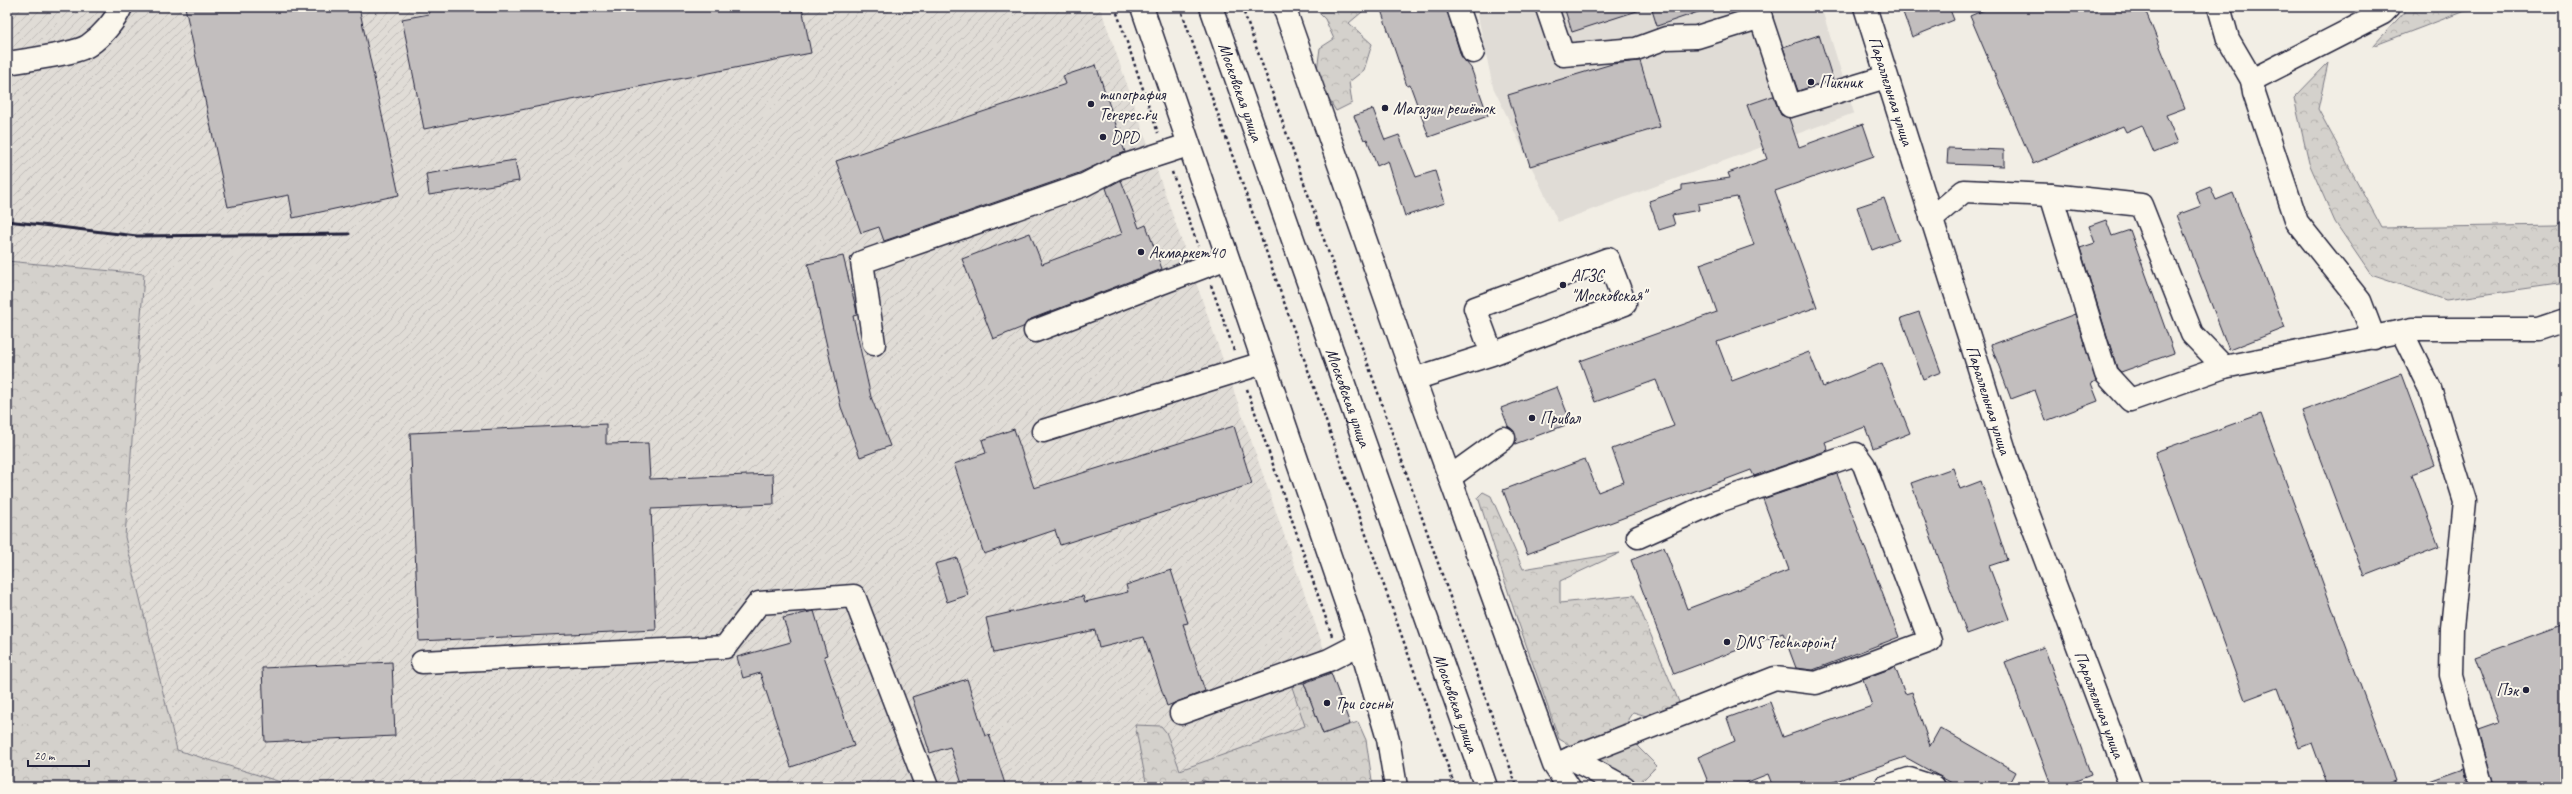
<svg xmlns="http://www.w3.org/2000/svg" width="2572" height="794" font-family="Caveat,sans-serif">
  <style>
    .built { fill: #e0dcd6 }
    .industrial { fill: url(#industrial-furrows) }
    .forest { fill: url(#forest-crowns); stroke: #7b7a84 }
    .building { fill: #c2bebe; stroke: #22223b }
    .lines { fill: none; stroke-linecap: round; stroke-linejoin: round }
    .minor-casing { stroke: #22223b; stroke-width: 25 }
    .major-casing { stroke: #22223b; stroke-width: 25 }
    .path { stroke: #22223b; stroke-width: 2.5; stroke-dasharray: 3 3; stroke-linecap: butt }
    .minor { stroke: #fbf7ec; stroke-width: 22 }
    .major { stroke: #fbf7ec; stroke-width: 22 }
    .rail { stroke: #22223b; stroke-width: 3 }
    .poi-dot { fill: #22223b; stroke: #fbf7ec; stroke-width: 1.5 }
    .labels { text-anchor: middle; dominant-baseline: central; stroke-width: 4; stroke-linejoin: round; paint-order: stroke }
    .poi-label { font-size: 17px; fill: #22223b; stroke: #fbf7ec; text-anchor: start }
    .street-label { font-size: 17px; fill: #22223b; stroke: #fbf7ec }
  </style>
  <defs>
    <pattern id="industrial-furrows" width="10" height="10" patternUnits="userSpaceOnUse"><rect width="10" height="10" fill="#e0dcd6"/><path d="M-1 1l2-2M0 10L10 0M9 11l2-2" fill="none" stroke="#c0bcb9"/></pattern>
    <pattern id="forest-crowns" width="20" height="18" patternUnits="userSpaceOnUse"><rect width="20" height="18" fill="#d4d1cc"/><path d="M2 6a3 3 0 1 1 6 0M12 15a3 3 0 1 1 6 0" fill="none" stroke="#b6b3b0"/></pattern>
  </defs>
  <rect width="100%" height="100%" fill="#f2eee5"/>
  <filter id="ink" filterUnits="userSpaceOnUse"><feTurbulence type="fractalNoise" baseFrequency=".025" numOctaves="2"/><feDisplacementMap in="SourceGraphic" scale="8" xChannelSelector="R" yChannelSelector="G"/><feConvolveMatrix kernelMatrix="1 2 1 2 8 2 1 2 1" color-interpolation-filters="sRGB"/></filter>
  <g filter="url(#ink)">
    <path class="built" d="M1476,7H1821L1854,113L1558,222L1493,87Z"/>
    <path class="industrial" d="M7,7H1100L1350,724L1366,787H297L177,751L125,537L144,274L7,261Z"/>
    <path class="forest" d="M1313,7H1368L1349,23L1372,44L1364,70L1349,82L1352,103L1336,111L1316,78L1320,48L1334,39L1325,19Z
      M2409,7H2491L2462,12L2373,46Z
      M2328,63L2318,109L2382,228L2557,225L2565,217V283L2446,300L2371,275L2335,222L2309,163L2294,98Z
      M7,261L144,274L125,537L177,750L297,787H7Z
      M1483,492L1491,496L1523,569L1620,553L1560,581V603L1634,595L1679,702L1673,724L1633,712L1628,719L1638,747L1657,766L1639,784L1559,739L1514,610L1478,497Z
      M1304,683L1323,734L1358,722L1366,740L1373,787H1265L1263,782C1243,789 1222,790 1203,780L1183,787H1147L1135,725L1161,726L1166,732L1180,770L1305,726L1292,687Z"/>
    <path class="building" d="M185,7H359L399,195L293,218L289,195L228,207Z
      M428,7H802L811,53L424,129L402,19L429,14Z
      M1380,7H1446L1461,56L1471,68L1488,116L1429,137L1410,85L1407,86Z
      M1564,7H1639L1640,10L1572,32Z
      M1651,7H1703L1704,10L1657,26Z
      M1901,7H1949L1954,20L1912,37Z
      M1991,7H2144L2185,108L2166,115L2178,143L2154,153L2142,125L2126,132L2123,126L2033,164L1970,16Z
      M1819,35L1833,80L1798,91L1783,47Z
      M1640,61L1660,127L1530,166L1508,95L1612,64Z
      M1096,65L1125,152L1079,173L884,241L879,227L861,233L836,161L1066,84L1063,76Z
      M1773,96L1781,115L1789,118L1799,147L1863,124L1874,156L1775,191L1817,307L1717,342L1732,381L1809,352L1823,387L1882,363L1910,433L1873,448L1865,427L1825,442L1828,450L1754,476L1751,470L1527,554L1503,490L1585,459L1598,492L1624,482L1612,449L1674,426L1656,380L1595,402L1580,361L1717,312L1700,264L1754,245L1737,197L1698,204L1699,210L1672,215L1675,225L1659,230L1649,201L1682,190V185L1730,178L1728,173L1767,159L1747,105Z
      M1373,109L1385,140L1399,135L1416,177L1435,171L1445,203L1405,216L1388,161L1377,166L1367,139L1364,140L1354,116Z
      M1948,148L2004,150V166L1947,164Z
      M515,160L519,181L429,195L426,174Z
      M1121,180L1139,228L1146,225L1162,269L1031,319L1023,327L993,339L962,259L1030,233L1042,264L1122,234L1106,188Z
      M2210,186L2216,200L2233,193L2285,328L2229,350L2177,215L2201,206L2195,192Z
      M1884,198L1899,240L1872,250L1857,207Z
      M2106,220L2112,236L2130,230L2174,353L2121,372L2117,368L2080,248L2095,243L2089,226Z
      M843,256L856,308L857,315L853,316L871,397L890,446L860,457L841,407L808,264Z
      M1919,312L1941,372L1923,379L1901,318Z
      M2075,314L2096,381L2091,383L2098,401L2046,421L2035,390L2011,399L1991,345Z
      M2401,374L2435,465L2412,474L2439,547L2364,576L2302,411Z
      M1557,387L1571,423L1515,444L1514,431L1508,426L1501,408Z
      M2261,414L2395,780L2375,787H2328L2312,743L2299,748L2277,688L2245,700L2155,452Z
      M606,424V444L648,443L650,479L773,474L774,504L651,509L656,630L419,641L410,433Z
      M1234,426L1252,484L1060,545L1055,530L984,554L954,464L986,453L982,440L1014,429L1034,488Z
      M1953,468L1960,489L1981,481L2007,560L1989,566L2009,619L1967,634L1911,483Z
      M1837,474L1899,637L1813,670L1796,668L1783,633L1674,674L1631,560L1664,547L1687,609L1789,570L1763,499Z
      M957,558L968,595L947,602L935,564Z
      M1171,570L1188,623L1183,624L1205,691L1167,706L1144,637L1099,648L1095,630L994,653L986,618L1083,596L1085,602L1128,592L1126,585Z
      M814,611L827,655L824,656L854,746L791,767L760,673L743,678L737,657L791,642L783,618Z
      M2565,624V787H2494L2479,730L2499,723L2475,657Z
      M2044,647L2091,775L2060,787H2052L2005,662Z
      M392,662L395,736L265,742L262,668Z
      M1895,667L1905,694L1912,692L1930,746L1940,728L2016,772L2008,787H1959L1905,757L1819,787H1773L1768,774L1735,787H1710L1698,757L1735,741L1727,718L1770,702L1783,737L1872,706L1863,679Z
      M1331,673L1350,724L1323,734L1304,683Z
      M967,679L985,736L989,734L1006,787H963L950,747L930,753L912,697Z
      M2464,769L2469,787H2419V785Z"/>
    <g class="lines">
      <defs>
        <g id="minor">
          <path d="M1458,7L1473,52"/>
          <path d="M1550,7L1547,8L1563,55L1636,49L1666,38L1697,37L1761,17"/>
          <path d="M1757,7L1790,106L1886,77"/>
          <path id="s1" d="M1865,7L2008,460L2131,787"/>
          <path d="M2219,7L2228,39L2252,80"/>
          <path d="M7,63C24,60 77,54 89,45C102,36 115,21 121,7"/>
          <path d="M2051,195L2106,374L2130,400L2224,367"/>
          <path d="M1931,219L1964,191L2051,195L2141,205L2192,334L2224,367L2413,329H2538L2565,320"/>
          <path d="M1035,331L1227,258"/>
          <path d="M2402,332L2430,389L2465,501L2452,628L2451,675L2482,787"/>
          <path d="M2374,338L2360,301L2297,222L2254,93L2252,80L2383,13L2389,7"/>
          <path d="M874,344L862,262L1084,185L1117,168L1188,145"/>
          <path d="M1414,379L1492,354L1625,304L1608,259L1475,308L1492,354"/>
          <path d="M1043,431L1263,363"/>
          <path d="M1450,477L1504,438"/>
          <path d="M422,662L725,647L759,603L854,596L927,787"/>
          <path d="M1181,713L1329,660L1360,644"/>
          <path d="M1571,758L1775,678L1816,683L1930,641L1864,465L1856,454L1716,502L1638,537"/>
          <path d="M1562,762L1571,758L1624,787"/>
          <path d="M1885,787L1909,779L1934,787"/>
        </g>
        <g id="major">
          <path d="M1142,7L1360,644L1388,739L1396,787"/>
          <path id="s2" d="M1211,7L1486,787"/>
          <path d="M1284,7L1414,379L1554,765L1569,787"/>
        </g>
      </defs>
      <use href="#minor" class="minor-casing"/>
      <use href="#major" class="major-casing"/>
      <path class="path" d="M1115,7L1158,133
        M1180,7L1455,787
        M1242,7L1517,787
        M1172,172L1198,246
        M1211,285L1234,350
        M1247,389L1332,636"/>
      <use href="#minor" class="minor"/>
      <use href="#major" class="major"/>
      <path class="rail" d="M7,221L137,236L349,234"/>
    </g>
  </g>
  <g class="poi-dot">
    <circle cx="1811" cy="82" r="4"/>
    <circle cx="1091" cy="104" r="4"/>
    <circle cx="1385" cy="108" r="4"/>
    <circle cx="1103" cy="137" r="4"/>
    <circle cx="1141" cy="252" r="4"/>
    <circle cx="1563" cy="285" r="4"/>
    <circle cx="1532" cy="418" r="4"/>
    <circle cx="1727" cy="642" r="4"/>
    <circle cx="2526" cy="690" r="4"/>
    <circle cx="1327" cy="703" r="4"/>
  </g>
  <g class="labels">
    <g class="poi-label">
      <text x="1819" y="82">Пикник</text>
      <text x="1099" y="94">типография<tspan x="1099" dy="20">Terepec.ru</tspan></text>
      <text x="1393" y="108">Магазин решёток</text>
      <text x="1111" y="137">DPD</text>
      <text x="1149" y="252">Акмаркет40</text>
      <text x="1571" y="275">АГЗС<tspan x="1571" dy="20">"Московская"</tspan></text>
      <text x="1540" y="418">Привал</text>
      <text x="1735" y="642">DNS Technopoint</text>
      <text x="2518" y="690" text-anchor="end">Пэк</text>
      <text x="1335" y="703">Три сосны</text>
    </g>
    <g class="street-label">
      <text stroke="none"><textPath href="#s2" startOffset="90">Московская улица</textPath></text>
      <text stroke="none"><textPath href="#s1" startOffset="88">Параллельная улица</textPath></text>
      <text stroke="none"><textPath href="#s2" startOffset="414">Московская улица</textPath></text>
      <text stroke="none"><textPath href="#s1" startOffset="412">Параллельная улица</textPath></text>
      <text stroke="none"><textPath href="#s2" startOffset="738">Московская улица</textPath></text>
      <text stroke="none"><textPath href="#s1" startOffset="736">Параллельная улица</textPath></text>
    </g>
  </g>
  <rect width="2572" height="794" fill="none" stroke="#fbf7ec" stroke-width="24"/>
  <rect x="12" y="12" width="2548" height="770" fill="none" stroke="#22223b" stroke-width="1.5" filter="url(#ink)"/>
  <path d="M28 760v6h61v-6" fill="none" stroke="#22223b" stroke-width="2"/>
  <text x="34" y="760" font-size="12" fill="#22223b" stroke="#fbf7ec" stroke-width="3" paint-order="stroke">20 m</text>
</svg>
